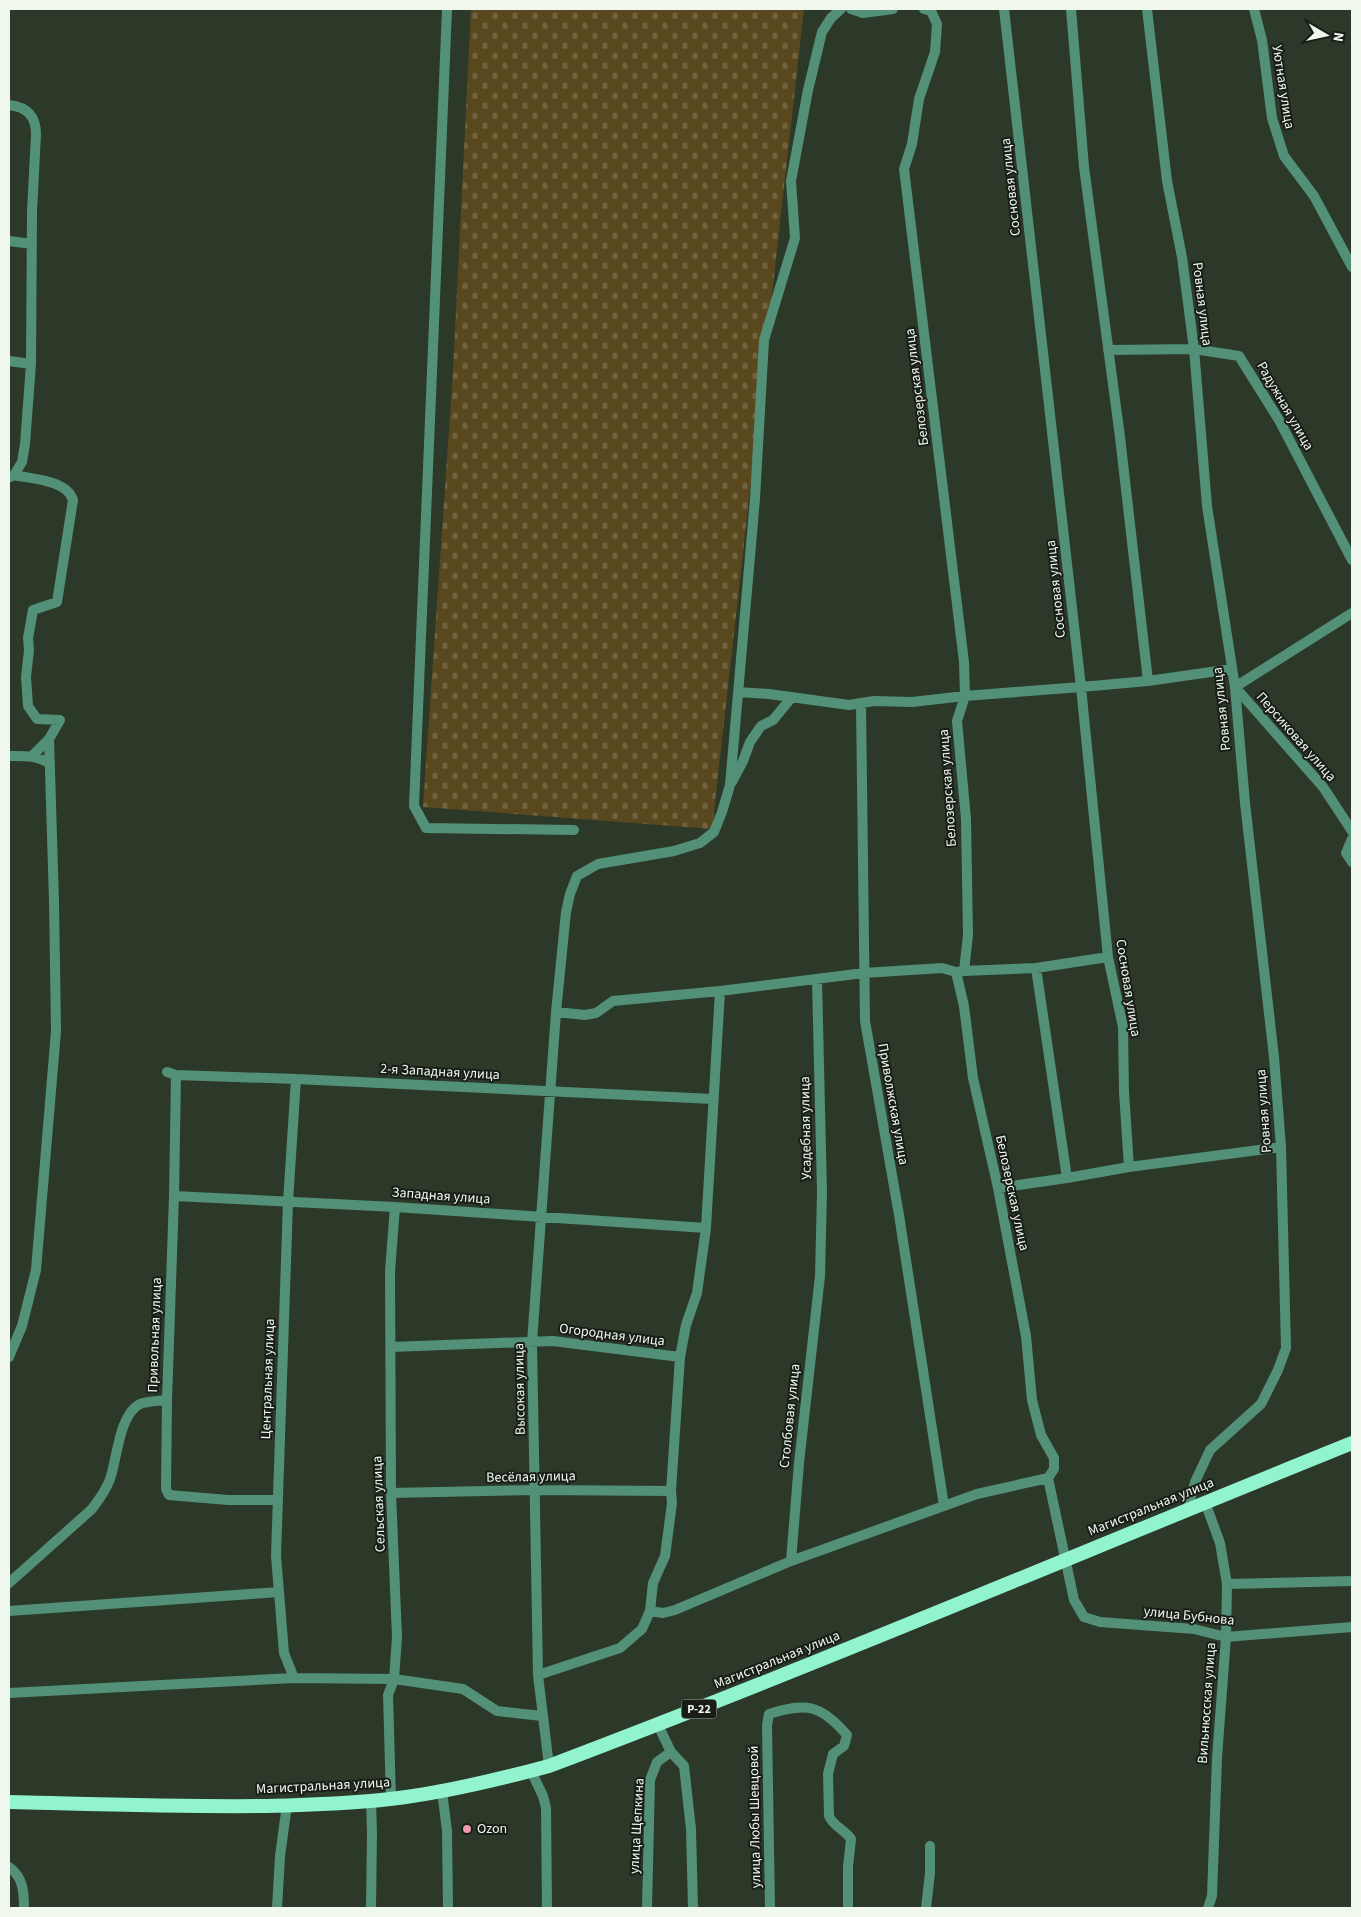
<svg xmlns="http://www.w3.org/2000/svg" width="1361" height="1917" font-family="'Source Sans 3',sans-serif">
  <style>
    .cemetery { fill: url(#cemetery-stones) }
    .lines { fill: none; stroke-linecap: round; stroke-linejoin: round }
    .minor { stroke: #539078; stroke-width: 10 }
    .trunk { stroke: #92f3cf; stroke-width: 14 }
    .poi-dot { fill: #f29aae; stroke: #181e17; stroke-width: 2 }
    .labels { text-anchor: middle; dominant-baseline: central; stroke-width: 4; stroke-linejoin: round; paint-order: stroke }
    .shield { fill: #181e17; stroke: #afb7ae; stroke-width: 1 }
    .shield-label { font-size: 12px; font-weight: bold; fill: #f0f8ee }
    .street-label { font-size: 14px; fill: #f0f8ee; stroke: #181e17 }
    .poi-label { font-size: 14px; fill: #f0f8ee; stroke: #181e17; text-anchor: start }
  </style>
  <defs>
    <pattern id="cemetery-stones" width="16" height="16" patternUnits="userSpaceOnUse" patternTransform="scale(1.25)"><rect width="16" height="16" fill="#59481e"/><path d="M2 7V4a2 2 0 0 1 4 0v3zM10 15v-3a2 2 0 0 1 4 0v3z" fill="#71633f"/></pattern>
  </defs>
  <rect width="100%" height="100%" fill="#2c3929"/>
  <path class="cemetery" d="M471,9H804L712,829L423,807L453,371Z"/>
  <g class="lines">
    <path class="minor" d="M447,9L414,806L426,828L574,830
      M851,9L863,13L893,9
      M924,9L931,11L937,24L935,52L919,99L912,144L904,169L964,662L965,696L957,721L966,819L968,935L964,971L956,972L964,1006L973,1078L998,1188L1026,1336L1032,1400L1041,1435L1054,1458V1469L1048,1478L1074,1600L1084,1617L1100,1622L1194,1629L1226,1637L1352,1627
      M1004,9L1081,687L1108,957L1123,1027L1124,1092L1129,1167
      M1071,9L1084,167L1120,437L1148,681
      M1147,9L1167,181L1182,257L1194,349L1207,506L1235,687L1245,803L1274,1057L1281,1147L1286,1348L1278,1370L1261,1404L1210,1450L1195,1482L1187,1510
      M1254,9L1262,40L1272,118L1284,156L1314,196L1352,267
      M9,105C26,107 36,115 36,134L32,212L31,364L25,444L22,462L14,475L10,477
      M9,241L32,244
      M1108,350L1194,349L1239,356L1279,420L1352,560
      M9,361L31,364
      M1352,613L1235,687L1323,787L1352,831
      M738,692L769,694L849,705L874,701L912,702L965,696L1081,687L1148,681L1232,669
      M861,704L865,1021L899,1215L944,1506
      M9,756C24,756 37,755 50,764
      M32,756L49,739
      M732,782L743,761L750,742L761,726L773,720L792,697
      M1352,839L1346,853L1352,862
      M1036,968L1067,1178
      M964,971L1036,968L1108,957
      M556,1012L585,1015L596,1013L613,1001L720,991L864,973L942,968L956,972
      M167,1072L176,1075L296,1079L713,1099
      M998,1188L1067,1178L1129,1167L1281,1147
      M174,1196L395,1207L706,1228
      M391,1347L553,1341L680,1357
      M9,1357L22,1326L36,1270L56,1031L54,901L49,739L60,720L37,719L28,706L26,677L29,650L28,638L33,610L57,602L73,500C67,480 32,479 14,475
      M167,1400L166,1489L169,1495L228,1500H277
      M391,1493L536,1490L671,1491
      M1205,1502L1220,1543L1227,1584L1226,1637L1217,1758L1212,1896L1208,1908
      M791,1561L799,1463L820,1276L822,1192L817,980
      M9,1583L92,1509C99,1499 106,1491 110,1479C117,1460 119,1414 140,1404C147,1401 159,1401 167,1400L174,1196L176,1075
      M1227,1584L1352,1581
      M9,1611L279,1592
      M650,1611L653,1583L665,1556L672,1503L671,1491L680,1357L686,1325L697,1293L706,1228L720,991
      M538,1675L620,1648L642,1629L650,1611L663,1613L675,1610L791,1561L977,1494L1048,1478
      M294,1678L284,1653L276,1556L288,1202L296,1079
      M9,1693L294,1678L394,1679L463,1689L497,1711L542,1716
      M658,1725L671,1752L684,1766L691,1829L693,1908
      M549,1766L538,1675L532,1342L556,1012L566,912L570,894L577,876L598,864L674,851L700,843L714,832L722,812L730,785L755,499L764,340L795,238L791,181L808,90L822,32L831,18L841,9
      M531,1771L543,1796L546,1808L547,1908
      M442,1791L447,1831L448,1908
      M391,1799L388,1695L394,1679L397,1637L391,1493L390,1271L395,1207
      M371,1801L372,1832L371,1908
      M9,1867C23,1877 24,1891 24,1908
      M277,1908L280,1856L287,1805
      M647,1908L650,1780L657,1762L671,1752
      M770,1908L767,1725L769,1714C807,1702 821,1705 847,1735L844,1746L833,1754L828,1774L829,1816C833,1826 845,1830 851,1839L848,1867V1908
      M926,1908L930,1873V1846"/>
    <path class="trunk" d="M9,1802C94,1804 180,1807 266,1806C307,1805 349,1804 390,1799C444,1793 497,1780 549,1766C819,1664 1084,1551 1352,1443"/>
  </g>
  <circle class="poi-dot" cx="467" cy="1829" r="5"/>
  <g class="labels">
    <rect class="shield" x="681.5" y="1699.5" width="35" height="19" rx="4"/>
    <g class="shield-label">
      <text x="699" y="1709">Р-22</text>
    </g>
    <g class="street-label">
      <text transform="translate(1283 87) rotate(81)">Уютная улица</text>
      <text transform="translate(1011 187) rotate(-96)">Сосновая улица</text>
      <text transform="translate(1202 304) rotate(83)">Ровная улица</text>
      <text transform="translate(917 387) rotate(-97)">Белозерская улица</text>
      <text transform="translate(1285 406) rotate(60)">Радужная улица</text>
      <text transform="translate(1056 589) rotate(-96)">Сосновая улица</text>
      <text transform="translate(1222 709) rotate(-96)">Ровная улица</text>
      <text transform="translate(1296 737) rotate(49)">Персиковая улица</text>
      <text transform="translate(948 788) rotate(-94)">Белозерская улица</text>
      <text transform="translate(1128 988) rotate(81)">Сосновая улица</text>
      <text transform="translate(440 1072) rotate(3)">2-я Западная улица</text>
      <text transform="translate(893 1104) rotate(80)">Приволжская улица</text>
      <text transform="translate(1264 1111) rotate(-94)">Ровная улица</text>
      <text transform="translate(806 1128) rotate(-91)">Усадебная улица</text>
      <text transform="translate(1012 1193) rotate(78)">Белозерская улица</text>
      <text transform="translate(441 1196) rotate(4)">Западная улица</text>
      <text transform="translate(155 1335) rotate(-88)">Привольная улица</text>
      <text transform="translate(612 1335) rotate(7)">Огородная улица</text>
      <text transform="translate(268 1379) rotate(-88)">Центральная улица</text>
      <text transform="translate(520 1389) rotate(-91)">Высокая улица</text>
      <text transform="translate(790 1416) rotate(-84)">Столбовая улица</text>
      <text transform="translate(531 1477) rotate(-1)">Весёлая улица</text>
      <text transform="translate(379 1504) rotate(-92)">Сельская улица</text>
      <text transform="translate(1151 1507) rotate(-22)">Магистральная улица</text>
      <text transform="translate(1189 1616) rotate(6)">улица Бубнова</text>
      <text transform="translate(777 1660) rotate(-22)">Магистральная улица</text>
      <text transform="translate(1207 1703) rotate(-86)">Вильнюсская улица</text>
      <text transform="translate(323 1786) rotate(-3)">Магистральная улица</text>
      <text transform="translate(755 1817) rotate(-91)">улица Любы Шевцовой</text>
      <text transform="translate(637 1826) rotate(-87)">улица Щепкина</text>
    </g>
    <g class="poi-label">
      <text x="477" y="1829">Ozon</text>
    </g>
  </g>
  <rect width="1361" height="1917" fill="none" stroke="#f0f8ee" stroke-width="20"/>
  <g transform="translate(1326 35) rotate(99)" stroke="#181e17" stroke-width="4" paint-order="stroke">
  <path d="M0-4L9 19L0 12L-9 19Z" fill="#f0f8ee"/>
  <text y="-8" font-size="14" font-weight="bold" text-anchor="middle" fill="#f0f8ee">N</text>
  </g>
</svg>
